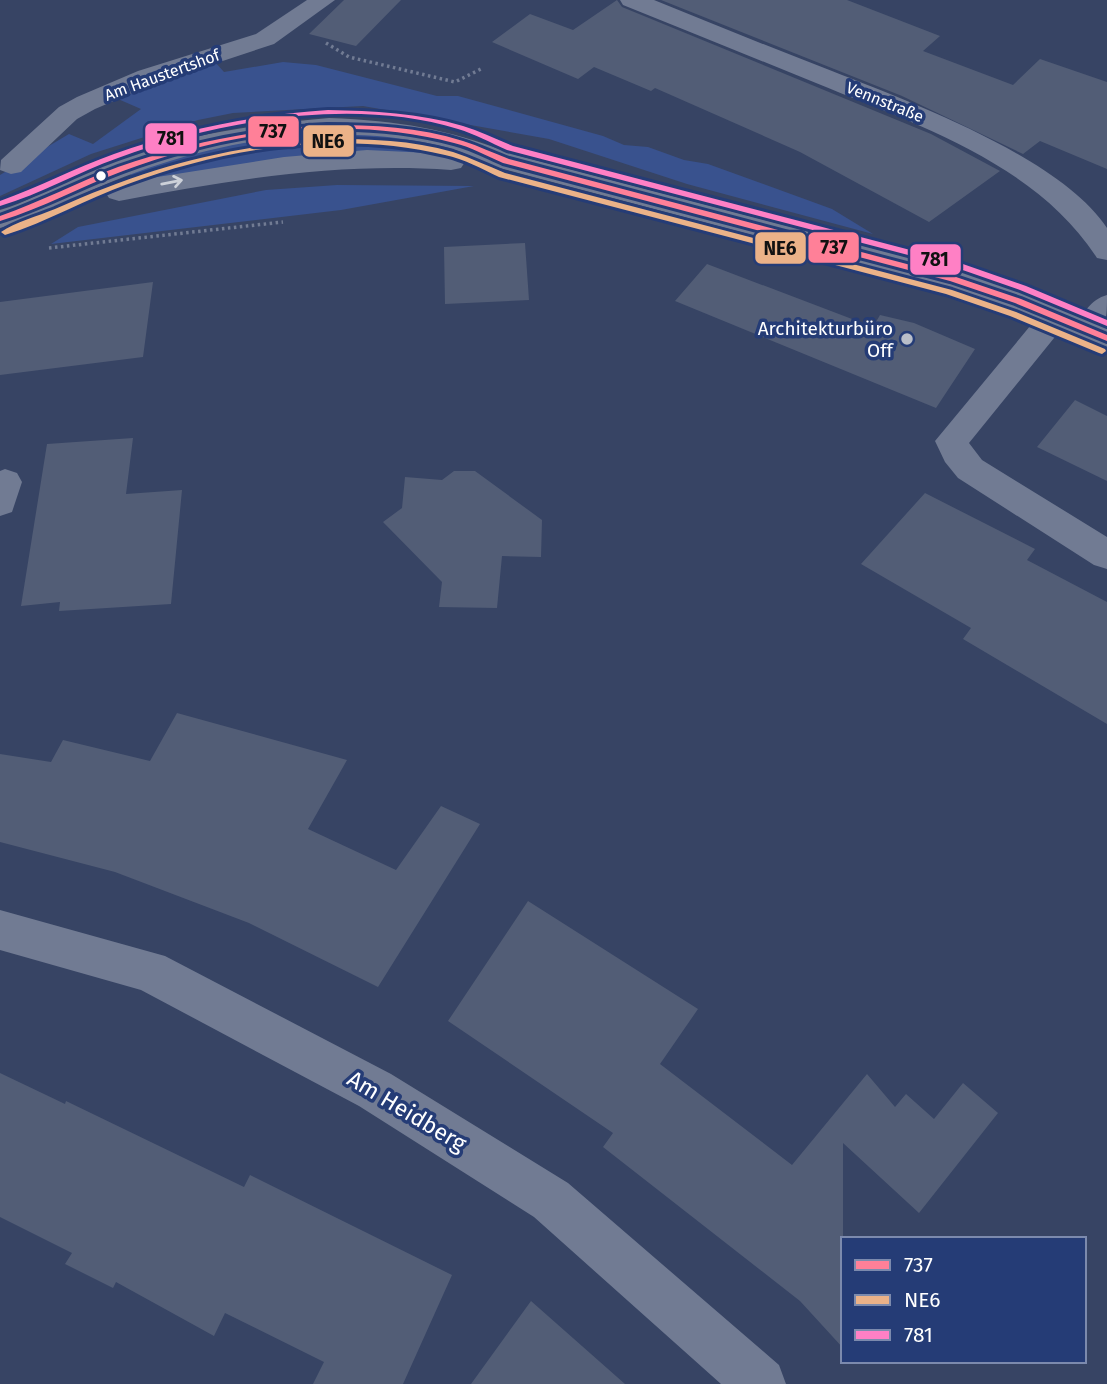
<svg xmlns="http://www.w3.org/2000/svg" width="1107" height="1384" font-family="'Fira Sans',sans-serif">
  <style>
    .green { fill: #39528e }
    .building { fill: #525d76 }
    .lines { fill: none; stroke-linecap: round; stroke-linejoin: round }
    .path { stroke: #717b93; stroke-width: 3.5; stroke-dasharray: 2.5 3.5; stroke-linecap: butt }
    .minor { fill: #717b93; fill-rule: evenodd }
    .tertiary { fill: #717b93; fill-rule: evenodd }
    .bus-1-casing { stroke: #253c76; stroke-width: 6 }
    .bus-2-casing { stroke: #253c76; stroke-width: 6 }
    .bus-3-casing { stroke: #253c76; stroke-width: 6 }
    .bus-1 { fill: #ff8098; fill-rule: evenodd }
    .bus-2 { fill: #ebb288; fill-rule: evenodd }
    .bus-3 { fill: #ff80c5; fill-rule: evenodd }
    .oneway { stroke: #cdd1d9 }
    .bus-dot { fill: #fff; stroke: #253c76; stroke-width: 2.5 }
    .poi-dot { fill: #b9bec9; stroke: #253c76; stroke-width: 2.5 }
    .labels { text-anchor: middle; dominant-baseline: central; stroke-width: 7; stroke-linejoin: round; paint-order: stroke }
    .far-street-label { font-size: 16px; fill: #fff; stroke: #253c76 }
    .poi-label { font-size: 19px; fill: #fff; stroke: #253c76; text-anchor: end }
    .near-street-label { font-size: 23px; fill: #fff; stroke: #253c76 }
    .line-badge { stroke: #253c76; stroke-width: 2.5 }
    .pale-badge-label { font-size: 19px; text-anchor: middle; font-weight: bold; fill: #111 }
  </style>
  <rect width="100%" height="100%" fill="#374464"/>
  <path class="green" d="M215,62L224,72L283,62L316,65L437,96H458L603,136L624,145L648,147L684,160L708,164L832,209L873,234L687,184L549,139L363,106L233,113L198,120L91,154L0,196V175L69,134L93,144L141,109L118,99V91Z
    M370,131L451,147L448,156L334,152L142,182L130,181L131,172L183,155L276,134Z
    M337,185L474,186L341,210L51,244L78,227L266,190Z"/>
  <path class="building" d="M344,0H401L356,46L309,34Z
    M617,0L622,7L931,134L1000,171L929,222L800,152L655,88L651,91L594,67L578,79L492,42L530,14L573,30Z
    M661,0H847L940,36L923,51L1013,85L1040,59L1107,82V169L1040,141L1023,154L902,96Z
    M525,243L529,300L445,304L444,247Z
    M707,264L873,327L880,315L914,323L975,349L936,408L675,301Z
    M153,282L143,357L0,375V302Z
    M1075,400L1107,416V481L1037,447Z
    M133,438L126,494L182,490L171,604L59,611L60,602L21,606L47,444Z
    M454,471H475L542,520L541,557L502,556L497,608L439,607L442,582L383,522L402,508L405,477L442,480Z
    M925,493L1035,549L1027,560L1107,602V724L963,639L971,628L861,564Z
    M177,713L347,760L308,829L396,870L441,806L480,824L378,987L249,923L115,872L0,842V754L51,762L63,740L150,761Z
    M528,901L698,1009L660,1064L792,1165L867,1074L895,1107L906,1094L934,1119L963,1083L998,1113L919,1213L843,1143V1348L800,1301L603,1147L613,1133L448,1021Z
    M0,1073L65,1104L66,1101L244,1187L250,1175L452,1275L403,1384H313L324,1362L225,1313L214,1336L116,1282L113,1288L65,1264L72,1253L0,1217Z
    M531,1301L625,1384H471Z"/>
  <g class="lines">
    <path class="path" d="M326,43L349,57L455,82L481,69
      M49,248L283,222"/>
    <path class="minor" d="M307,0H335L274,44L156,83L95,109L77,119L21,172L11,174L0,170L1,160L59,107L77,97L138,71L256,34Z
      M620,0H654C713,24 772,48 832,71C910,102 1060,157 1107,228V260L1097,258C1036,163 915,124 816,83C752,57 688,31 623,5Z
      M1107,295C1107,318 1107,346 1078,336L1073,329C1082,315 1091,299 1107,295Z
      M1056,305L1067,308L1071,315L1067,322L969,443L982,460L1107,537V569L1094,565L958,478L945,462L935,441L1045,308Z
      M5,469L17,473L22,482L12,512L0,516V471Z
      M0,910L165,956L391,1074L568,1183L779,1365L786,1384H721L534,1217L359,1106L141,990L0,950Z"/>
    <path class="tertiary" d="M329,118C403,121 447,129 516,155L964,272L1029,294L1107,326V349L943,286L496,167C478,160 460,150 441,146C316,117 182,146 69,201L66,210L0,228V210C26,203 48,188 73,177C91,169 110,163 129,156C193,133 261,124 329,118Z
      M367,150L451,154L461,156L465,162L461,168L451,170C338,162 230,180 119,201L109,198L105,192L109,186L119,183L284,157Z"/>
    <defs>
      <path id="bus-1" d="M327,125C373,125 419,127 463,141C479,146 493,153 509,159L956,277L1021,299L1107,335V341L1015,303L950,281L503,163C487,156 471,147 454,143C345,114 227,132 123,171C82,186 43,208 0,221V216C40,202 78,182 118,167C186,143 256,129 327,125Z"/>
      <path id="bus-2" d="M327,139C369,139 412,140 453,152C471,158 488,166 505,173L952,290L1016,312L1105,349L1106,351L1102,354L1099,353L1010,316L946,294L499,177C482,169 464,159 445,155C341,130 227,147 128,184C86,199 47,222 5,235L1,232C15,222 38,216 55,209C146,168 226,146 327,139Z"/>
      <path id="bus-3" d="M328,110C373,111 419,113 463,126C480,131 496,139 513,146L960,263L1026,286L1107,320V326L1020,290L954,267L507,150C491,143 475,134 458,129C353,97 220,120 118,158C78,172 41,194 0,206V201C39,187 75,168 114,154C183,129 255,115 328,110Z"/>
    </defs>
    <use href="#bus-1" class="bus-1-casing"/>
    <use href="#bus-2" class="bus-2-casing"/>
    <use href="#bus-3" class="bus-3-casing"/>
    <use href="#bus-1" class="bus-1"/>
    <use href="#bus-2" class="bus-2"/>
    <use href="#bus-3" class="bus-3"/>
  </g>
  <defs><path id="oneway-shaft" d="M-6 0H5M1.5-3L5.5 0L1.5 3" fill="none" stroke-width="1.6" stroke-linecap="round" stroke-linejoin="round" transform="scale(1.75)"/></defs>
  <use class="oneway" href="#oneway-shaft" transform="translate(172 182) rotate(-11)"/>
  <circle class="bus-dot" cx="101" cy="176" r="6"/>
  <circle class="poi-dot" cx="907" cy="339" r="7"/>
  <g class="labels">
    <g class="far-street-label">
      <text transform="translate(162 75) rotate(-20)">Am Haustertshof</text>
      <text transform="translate(885 102) rotate(22)">Vennstraße</text>
    </g>
    <g class="poi-label">
      <text x="893" y="328">Architekturbüro<tspan x="893" dy="22">Off</tspan></text>
    </g>
    <g class="near-street-label">
      <text transform="translate(407 1111) rotate(31)">Am Heidberg</text>
    </g>
  </g>
  <g class="line-badge">
    <rect x="247" y="115" width="53" height="33" rx="7" fill="#ff8098"/>
    <rect x="144" y="122" width="54" height="33" rx="7" fill="#ff80c5"/>
    <rect x="302" y="124" width="53" height="34" rx="7" fill="#ebb288"/>
    <rect x="807" y="231" width="53" height="33" rx="7" fill="#ff8098"/>
    <rect x="754" y="231" width="53" height="34" rx="7" fill="#ebb288"/>
    <rect x="909" y="243" width="53" height="33" rx="7" fill="#ff80c5"/>
  </g>
  <g class="pale-badge-label">
    <text x="273" y="138">737</text>
    <text x="171" y="145">781</text>
    <text x="328" y="148">NE6</text>
    <text x="834" y="254">737</text>
    <text x="780" y="255">NE6</text>
    <text x="935" y="266">781</text>
  </g>
  <rect x="841" y="1237" width="245" height="126" fill="#253c76" stroke="#7c8aad" stroke-width="2"/>
  <rect x="855" y="1260" width="35" height="10" fill="#ff8098" stroke="#7c8aad" stroke-width="2"/>
  <text x="904" y="1272" font-size="21" fill="#ffffff">737</text>
  <rect x="855" y="1295" width="35" height="10" fill="#ebb288" stroke="#7c8aad" stroke-width="2"/>
  <text x="904" y="1307" font-size="21" fill="#ffffff">NE6</text>
  <rect x="855" y="1330" width="35" height="10" fill="#ff80c5" stroke="#7c8aad" stroke-width="2"/>
  <text x="904" y="1342" font-size="21" fill="#ffffff">781</text>
</svg>
